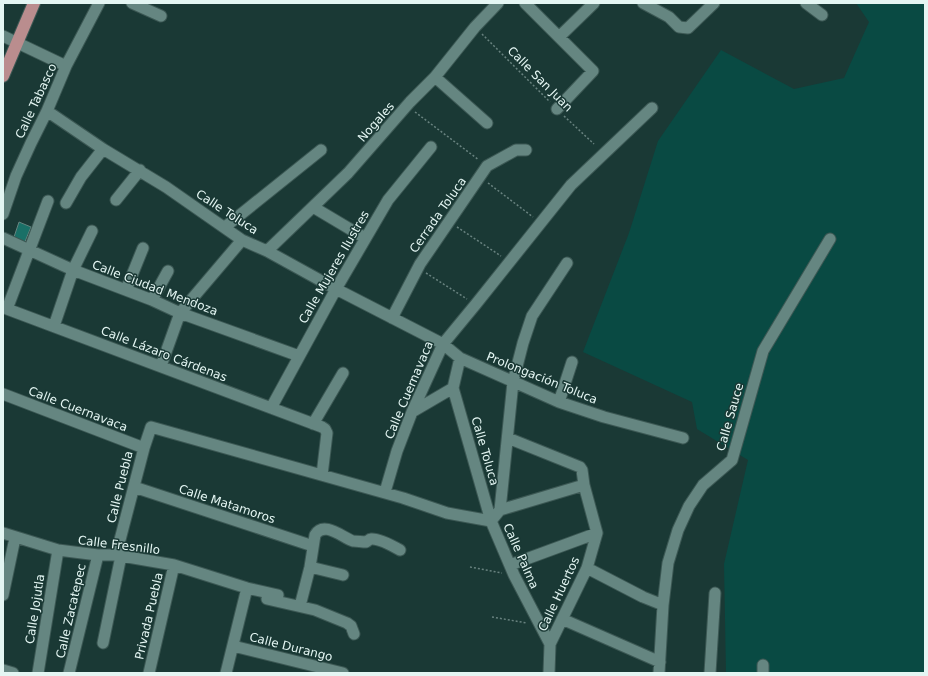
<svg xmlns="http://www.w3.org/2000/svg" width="928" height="676" font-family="'DejaVu Sans',sans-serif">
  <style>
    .green { fill: #094a43 }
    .building { fill: #1a7067; stroke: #64847f }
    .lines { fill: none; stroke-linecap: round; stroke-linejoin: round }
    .minor-casing { stroke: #3c5854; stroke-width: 13 }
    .major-casing { stroke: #3c5854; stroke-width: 14 }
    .path { stroke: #68827f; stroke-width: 1.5; stroke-dasharray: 2 2; stroke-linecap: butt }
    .minor { stroke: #658681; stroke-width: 11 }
    .major { stroke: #ba8d8e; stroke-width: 12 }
    .labels { text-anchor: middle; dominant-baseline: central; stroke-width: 3; stroke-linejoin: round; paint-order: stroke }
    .street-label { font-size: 12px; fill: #e4f6f3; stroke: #1a3935 }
  </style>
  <rect width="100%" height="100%" fill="#1a3935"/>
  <path class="green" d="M856,3H925V673H726L724,564L748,460L697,429L692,402L583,352L629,233L658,141L721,50L794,89L844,78L869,22Z"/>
  <path class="building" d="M19,222L31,227L24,244L13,240Z"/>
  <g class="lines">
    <defs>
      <path id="minor" d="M132,3L161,16
        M525,3L593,71L557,109
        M643,3L669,17L679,27L688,28L714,3
        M806,3L822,15
        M3,36L66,66
        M559,37L594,3
        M435,77L487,123
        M47,111L103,149L166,187L242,240L267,251L336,289L443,344L460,358L559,402L604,417L683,438
        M116,200L140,170
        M48,201L7,309L322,427L325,429L327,433L322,475
        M66,203L81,177L103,149
        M313,207L365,238
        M3,214L16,176L31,143L47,111L66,66L99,3
        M225,227L321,150
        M3,238L73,270L152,300L180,313L299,356
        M267,251L348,173L410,102L435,77L475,27L498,3
        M126,290L143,248
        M152,300L168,271
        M392,318L420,264L487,166L516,150H526
        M54,326L73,270L92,231
        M161,366L180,313L242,240
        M453,388L491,521L514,575L550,644
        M3,394L144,448
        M559,402L572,362
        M271,408L336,289L388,200L431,147
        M412,412L453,388L460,358
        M313,424L343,373
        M508,438L580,467L582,470L584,485L597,533L587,568L550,644L549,673
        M134,487L313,546
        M385,492L397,451L412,412L443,344L476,304L571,185L652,108
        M500,510L584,485
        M491,521L500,510L513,382L523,343L532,316L567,263
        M3,533L58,550L98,555H116L174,565L247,588L278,595
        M116,555L144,448L151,427L403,498L447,513L491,521
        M510,565L597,533
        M310,567L343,575
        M587,568L643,597L663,605
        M3,595L15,538
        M267,599L315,610L347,623L351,626L354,634
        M300,606L310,567L315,535C324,520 343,538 353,541C357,541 362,542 366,542C368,541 369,539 371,539C379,538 393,546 400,550
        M562,619L660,662
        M103,643L121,556
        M233,646L343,673
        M3,670L13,673
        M38,673L58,550
        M69,673L98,555
        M149,673L174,565
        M226,673L247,588
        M659,673L663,605L668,563L678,530L689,506L703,485L732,460L763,351L830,239
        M710,673L715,593
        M763,673V665"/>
      <path id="major" d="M3,76L34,3"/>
    </defs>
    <use href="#minor" class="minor-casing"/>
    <use href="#major" class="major-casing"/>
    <path class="path" d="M482,34L550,102
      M415,112L479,160
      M564,116L594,144
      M488,183L533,217
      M457,227L501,256
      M426,273L467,299
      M470,567L502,573
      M492,617L527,623"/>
    <use href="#minor" class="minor"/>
    <use href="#major" class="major"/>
  </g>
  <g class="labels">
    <g class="street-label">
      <text transform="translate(540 79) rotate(45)">Calle San Juan</text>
      <text transform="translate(36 101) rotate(-65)">Calle Tabasco</text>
      <text transform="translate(376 122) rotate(-49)">Nogales</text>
      <text transform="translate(227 212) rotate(33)">Calle Toluca</text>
      <text transform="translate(438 215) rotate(-55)">Cerrada Toluca</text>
      <text transform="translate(334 267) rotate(-60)">Calle Mujeres Ilustres</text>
      <text transform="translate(155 288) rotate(21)">Calle Ciudad Mendoza</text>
      <text transform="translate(164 354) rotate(21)">Calle Lázaro Cárdenas</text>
      <text transform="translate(542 378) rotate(22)">Prolongación Toluca</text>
      <text transform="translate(409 390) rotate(-67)">Calle Cuernavaca</text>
      <text transform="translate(78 409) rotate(21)">Calle Cuernavaca</text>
      <text transform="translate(730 417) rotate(-74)">Calle Sauce</text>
      <text transform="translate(485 451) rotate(74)">Calle Toluca</text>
      <text transform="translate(120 487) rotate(-76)">Calle Puebla</text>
      <text transform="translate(227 504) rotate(18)">Calle Matamoros</text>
      <text transform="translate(119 545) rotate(7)">Calle Fresnillo</text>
      <text transform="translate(521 556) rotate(66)">Calle Palma</text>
      <text transform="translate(559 594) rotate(-65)">Calle Huertos</text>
      <text transform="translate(35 609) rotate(-81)">Calle Jojutla</text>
      <text transform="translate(71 611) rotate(-77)">Calle Zacatepec</text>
      <text transform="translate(149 616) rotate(-77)">Privada Puebla</text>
      <text transform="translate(291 647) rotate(14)">Calle Durango</text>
    </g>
  </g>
  <rect width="928" height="676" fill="none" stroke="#e4f6f3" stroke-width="8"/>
</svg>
